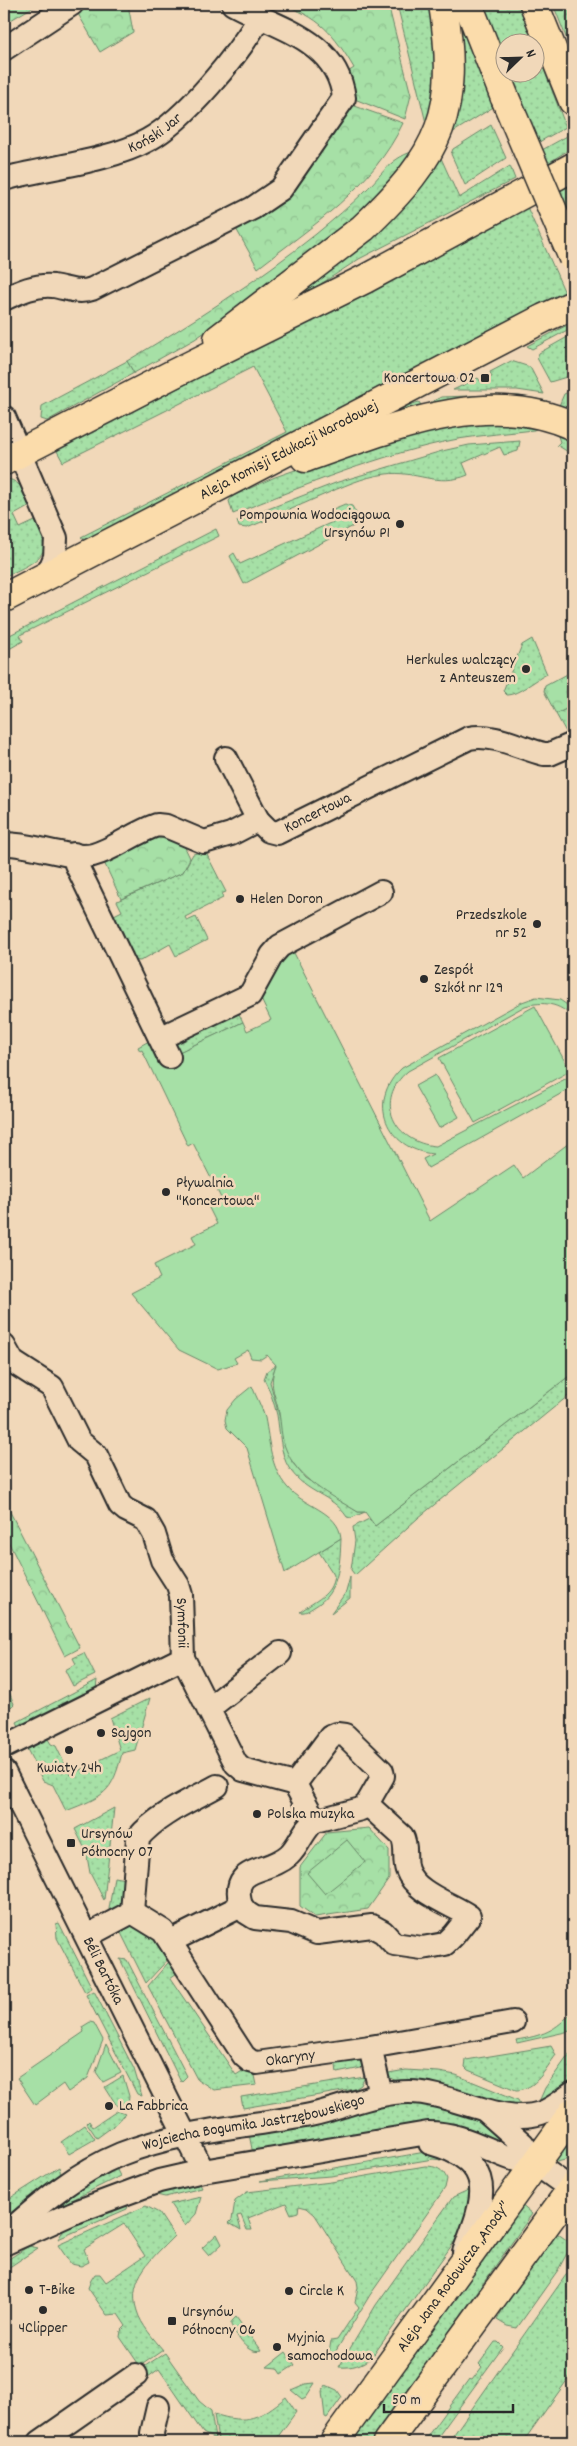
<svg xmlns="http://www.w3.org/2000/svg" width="577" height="2446" font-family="Dekko,sans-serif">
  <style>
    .grass { fill: url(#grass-dots); stroke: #688668 }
    .forest { fill: url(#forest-crowns); stroke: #688668 }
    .garden { fill: #a6e0a6; stroke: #688668 }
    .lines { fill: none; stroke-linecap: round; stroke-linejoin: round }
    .minor-casing { stroke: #2b2b2b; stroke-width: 26 }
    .major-casing { stroke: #2b2b2b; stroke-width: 31 }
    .minor { stroke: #f1d8b9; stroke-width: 22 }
    .major { stroke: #fbdcab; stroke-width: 28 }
    .major-bridge-casing { stroke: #2b2b2b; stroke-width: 31; stroke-linecap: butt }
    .major-bridge { stroke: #fbdcab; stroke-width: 28 }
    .poi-dot { fill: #2b2b2b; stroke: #f1d8b9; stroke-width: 2 }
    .labels { text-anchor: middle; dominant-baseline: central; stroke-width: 5; stroke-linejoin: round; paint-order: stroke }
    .street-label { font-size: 16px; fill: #2b2b2b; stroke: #f1d8b9 }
    .poi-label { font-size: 16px; fill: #2b2b2b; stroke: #f1d8b9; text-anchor: start }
  </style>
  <defs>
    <pattern id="grass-dots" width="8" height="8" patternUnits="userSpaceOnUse" patternTransform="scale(1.25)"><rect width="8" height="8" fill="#a6e0a6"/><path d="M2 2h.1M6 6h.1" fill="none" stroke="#8fc08f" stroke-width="1.8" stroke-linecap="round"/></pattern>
    <pattern id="forest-crowns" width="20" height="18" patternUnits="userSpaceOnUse" patternTransform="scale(1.25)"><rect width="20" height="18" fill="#a6e0a6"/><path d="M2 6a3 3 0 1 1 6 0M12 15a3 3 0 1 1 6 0" fill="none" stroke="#8fc08f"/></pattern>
  </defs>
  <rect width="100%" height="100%" fill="#f1d8b9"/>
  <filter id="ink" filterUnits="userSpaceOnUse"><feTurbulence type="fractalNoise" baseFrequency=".02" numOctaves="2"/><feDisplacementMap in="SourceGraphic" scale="10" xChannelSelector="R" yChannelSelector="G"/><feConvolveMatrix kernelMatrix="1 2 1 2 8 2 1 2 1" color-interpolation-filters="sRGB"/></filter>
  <g filter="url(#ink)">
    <path class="grass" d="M397,4H437L445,53L427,127Z
      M481,4H518L533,42H504V64Z
      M455,8L495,106L447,136Z
      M535,46L566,127L539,142L508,73L534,72Z
      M491,125L506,158L465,185L451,154L453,149Z
      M569,135L573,147L548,163L542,150Z
      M437,156L441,158L459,198L510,166L515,179L359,259L298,299L259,318Z
      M573,183V222L560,190Z
      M527,207L565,293L89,543L81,537L287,432L253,367L63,462L57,451Z
      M573,322V327L532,349L527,346Z
      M573,334V375L550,382L537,358L539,353Z
      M127,361L134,373L47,421L41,419L42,406Z
      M511,361L530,367L544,394L517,390H453L478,378L481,382L492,377L490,372Z
      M573,390V416L558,408L564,394Z
      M495,395L519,396L547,401L548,404L348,431L386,412L419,402L422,407L441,397Z
      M473,418L541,426L534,430C508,433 483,435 458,439C380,454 306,485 233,514L229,501L233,496L275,477L359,448Z
      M555,427L573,434V455L557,445L560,442Z
      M520,441L518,451L504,455L500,447L463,463L468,475C437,488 416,470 386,474C362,477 342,487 321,496C296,507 272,518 247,528L239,527L237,521L338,482L442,451L469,445Z
      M8,479C22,482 25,494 30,506L14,515L20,528L35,521C61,555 30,564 4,577V481Z
      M345,504L352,506L361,522L244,584L230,556L234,553L240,564L337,520L333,509Z
      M216,529L219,536L20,635L23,641L4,652V638Z
      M532,639L547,674C535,680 518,695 507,695L503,691L522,645Z
      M568,708L573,710V730L570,733L566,732L556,714Z
      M205,851L226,892L221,894L223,898L185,917L187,921L196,917L207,940L176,956L170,944L140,961L132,960L113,919L114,915L122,911L117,901L183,872L193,854Z
      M236,1008L243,1022L175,1054L173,1039Z
      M276,1365L270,1382L292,1462L305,1478L358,1512H365L351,1518L347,1517C331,1493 307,1495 289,1468C280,1454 280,1432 277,1415C274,1403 270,1390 264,1379L267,1371Z
      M573,1373V1392L418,1518L355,1575L351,1570L355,1541L353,1527L369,1519L375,1526Z
      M341,1538C340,1564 339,1593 314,1607C309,1610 306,1613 300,1612C315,1600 332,1596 334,1575L319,1552Z
      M350,1577V1598L331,1613L346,1592Z
      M84,1653L95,1675L73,1686L65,1670L76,1664L73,1658Z
      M4,1680L14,1704L11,1707L4,1693Z
      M97,1680L96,1690L21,1730L17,1722Z
      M150,1698L135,1750L122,1753C112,1794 104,1796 66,1811L53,1785L43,1781L26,1747L46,1736L51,1744L56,1746L70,1775L120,1750L110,1718Z
      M114,1808L104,1900L90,1873L86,1851L75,1829Z
      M114,1877L125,1879C123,1893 124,1906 112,1915L109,1909Z
      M133,1920L173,1954L146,1983L119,1929Z
      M59,1923L92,1988L85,1992L57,1938L56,1924Z
      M174,1956L180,1971L170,1978L236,2075L247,2068L254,2071L257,2085L214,2090L197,2079L148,1986Z
      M120,1959L127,1960L187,2076L181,2082Z
      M94,1991L134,2069L142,2096L137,2094L86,1995Z
      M551,2046L556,2055C545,2069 536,2090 516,2090L468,2070L465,2067L466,2060Z
      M573,2049V2078L568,2085L538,2104L545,2088Z
      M356,2057L364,2066L361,2068L337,2073L335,2058Z
      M406,2070L439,2072L456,2075L518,2100L521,2106L496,2104L462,2090L439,2085L398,2082L383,2074Z
      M123,2076L129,2096L128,2106H117L105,2087Z
      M365,2077L361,2085L355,2089L243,2108L241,2097Z
      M390,2103H426L480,2120L510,2140L506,2147L477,2132L253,2154L249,2134Z
      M117,2111L125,2114L116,2124L97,2138L87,2123L89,2121L93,2127Z
      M85,2125L95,2139L69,2154L61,2142Z
      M573,2131V2158L557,2162L555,2159Z
      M431,2151L459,2167L443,2160L433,2159L331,2176L260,2181Z
      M425,2166C436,2166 443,2169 447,2179L445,2188L370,2295L331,2359L329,2353L331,2341L337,2340L359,2307L355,2302L358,2287L357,2281L315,2215L307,2208L299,2206L298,2212L291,2214L286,2203L248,2218L252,2230H247L241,2215L237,2216L241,2230L229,2223L232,2220L235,2201L247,2192L331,2182Z
      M59,2167L61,2175L59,2180L4,2217V2202Z
      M116,2168L120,2176L52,2210L56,2201Z
      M199,2182L202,2188L165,2197L152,2194Z
      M475,2187L467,2224L372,2357C361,2365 353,2368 339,2367L376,2305L453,2197Z
      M201,2197L196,2214L185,2226L170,2204Z
      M130,2199L127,2209L58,2239L65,2228Z
      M520,2204L532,2214L413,2383L373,2442H361L353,2436Z
      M146,2206L159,2213L174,2236C154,2257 126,2278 137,2311C141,2325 154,2339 163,2350L140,2366L120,2337L121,2331L126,2326L118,2314L107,2315L88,2288L91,2280L95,2274H100L106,2282L145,2256L124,2224L84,2249L89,2262L81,2266L71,2264L58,2245Z
      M554,2231L572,2244L558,2270L517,2328L507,2326L497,2320L521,2276Z
      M217,2234L222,2244L209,2256L202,2248Z
      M29,2246L38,2248L8,2268L4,2262Z
      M573,2265V2372L523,2442H458L452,2437Z
      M236,2317L261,2351C247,2355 237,2336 231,2325V2322Z
      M495,2342H498L503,2347L434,2442H423L469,2379L472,2380L482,2367L479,2364Z
      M286,2352L295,2365L281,2374L277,2368L267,2367Z
      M165,2353L199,2401L211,2411L215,2439L203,2433L159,2369L148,2377L142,2368Z
      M315,2383L306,2397L302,2399L291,2390L305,2384Z
      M326,2385L337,2390L342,2397L327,2418L325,2417L322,2392Z
      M286,2397L296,2412L274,2442L218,2441L214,2414C247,2425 260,2418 286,2397Z"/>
    <path class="forest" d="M4,4H38L4,24Z
      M95,4H128L133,32L100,52L77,12Z
      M280,4H388L411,95L405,119L352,98L345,74L354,68C334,34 319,16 280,4Z
      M553,4H573V55Z
      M349,104L403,123C374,186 311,227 258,268L234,225Z
      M418,150L395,184L273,285L195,339L134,373L127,361C193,322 257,281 316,234C333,220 350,206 365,191C384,173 390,157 418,150Z
      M573,671V710L568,708L556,714L544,691L545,686Z
      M159,833L181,839L190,858L183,872L121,899L102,858Z
      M6,1508H8L80,1648L65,1656L4,1533Z
      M369,1828L389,1850V1879L368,1909L315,1917L300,1906V1867L327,1832Z"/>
    <path class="garden" d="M291,947L430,1221L514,1165L523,1178L573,1140V1373L375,1526L365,1512H358C330,1495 297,1480 285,1447C281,1437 281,1424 279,1413C275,1393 268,1385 276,1365L267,1355L261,1359L251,1358L248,1350L234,1358L237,1363L218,1369L179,1350L131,1293L160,1278L154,1265L196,1244L192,1236L217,1224L207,1204L221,1198L193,1143L188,1146L142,1050L140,1051L138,1047L151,1040L162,1060L243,1022L247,1031L271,1020L257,991Z
      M536,997L560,1000L573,1009V1018C560,1003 543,1001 525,1006L408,1071C373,1100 394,1143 436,1146L569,1077L573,1072V1087L428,1168L423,1159L433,1154C386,1149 366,1101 402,1068L522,1002Z
      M535,1006L570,1071L475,1123L439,1058Z
      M435,1075L459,1117L439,1128L415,1086Z
      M252,1386C256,1397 262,1407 265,1418C270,1443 270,1467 287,1487C302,1506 339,1511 341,1538L285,1573L247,1448L227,1428L225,1420L227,1410L236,1399Z
      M347,1840L365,1862L325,1894L307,1873Z
      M573,2010V2028L570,2031L517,2043L516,2040C541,2036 557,2031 573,2010Z
      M90,2022L94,2023L103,2040L88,2078L68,2092L63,2084L35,2105L17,2078L84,2032L82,2027Z
      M106,2044L121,2073L103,2082L96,2072Z"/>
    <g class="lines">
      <defs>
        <g id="minor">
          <path d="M4,49L72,4"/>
          <path id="s1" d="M4,179C45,168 111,161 148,140C186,119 237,56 260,17"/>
          <path d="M4,299C19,292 36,284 53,286C67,288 78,294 92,289L253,208L281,189L344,98C337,39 276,28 233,4"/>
          <path d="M4,417L56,538L55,557L47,576"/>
          <path d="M226,758L258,820"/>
          <path id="s2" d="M4,844C31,843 69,860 93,855C115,849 135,832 157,825L166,826L204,842L231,834L258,820L269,831L277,833L469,738C494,733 520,748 544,754H550L573,744"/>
          <path d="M74,854L76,864L169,1057"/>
          <path d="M160,1038L250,995L272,955L280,946L381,892"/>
          <path id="s3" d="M4,1346L13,1362L52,1387L79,1441L96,1455L120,1505L126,1510L146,1520L154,1534L162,1560L178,1585L181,1595L183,1658L236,1764L243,1770L295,1784L330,1737L337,1734L345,1735L382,1771L383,1776L367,1804L361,1809L315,1821C303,1829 300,1845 289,1855C267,1875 229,1864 241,1906L171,1941"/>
          <path d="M208,1709L280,1653"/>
          <path d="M4,1747L183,1658"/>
          <path id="s4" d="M4,1772L203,2171"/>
          <path d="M295,1784L315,1821"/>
          <path d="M241,1906L247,1913L255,1918L291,1922L317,1933L372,1926L383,1932L394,1944L422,1948L445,1944L454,1935L469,1916C450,1903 415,1893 407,1870C403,1859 408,1847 402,1836L367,1804"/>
          <path d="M132,1912L138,1838C158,1814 190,1801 217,1786"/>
          <path id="s5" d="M87,1936L132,1912L163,1931L244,2056L250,2061L257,2063L370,2047L513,2022"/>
          <path d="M370,2047L381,2095"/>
          <path d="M487,2112L523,2144L536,2164L571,2189"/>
          <path d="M430,2143C499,2162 485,2199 464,2252"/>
          <path id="s6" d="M4,2236C39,2204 77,2172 121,2154C181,2130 247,2127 310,2115C343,2108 375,2092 409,2092C452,2092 502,2126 541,2113C553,2109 563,2100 573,2093"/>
          <path d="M4,2244L73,2213L159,2181L203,2171L428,2133C472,2133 496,2160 536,2164"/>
          <path d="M40,2442L136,2375"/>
          <path d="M153,2442L152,2433L158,2407"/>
        </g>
        <g id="major">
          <path d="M468,4L505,98"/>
          <path d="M534,4L573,101"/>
          <path d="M218,339L363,228C442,153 460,112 443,4"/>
          <path d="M305,458C388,429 487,386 573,426"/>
          <path d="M4,461L173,374L365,279L573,167"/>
          <path id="s7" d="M4,598L544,318L573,305"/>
          <path id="s8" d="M334,2442L573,2112"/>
          <path d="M387,2442L573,2187"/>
        </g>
      </defs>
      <use href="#minor" class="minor-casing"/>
      <use href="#major" class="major-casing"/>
      <use href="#minor" class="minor"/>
      <use href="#major" class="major"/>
      <defs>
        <path id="major-bridge" d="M505,98L573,258"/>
      </defs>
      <use href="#major-bridge" class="major-bridge-casing"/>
      <use href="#major-bridge" class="major-bridge"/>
    </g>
  </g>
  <g class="poi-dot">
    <rect x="480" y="373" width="10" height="10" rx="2.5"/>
    <circle cx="400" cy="524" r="5"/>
    <circle cx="526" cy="669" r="5"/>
    <circle cx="240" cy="899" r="5"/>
    <circle cx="537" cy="924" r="5"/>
    <circle cx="424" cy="979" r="5"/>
    <circle cx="166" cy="1192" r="5"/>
    <circle cx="101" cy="1733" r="5"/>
    <circle cx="69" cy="1750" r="5"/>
    <circle cx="257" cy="1814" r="5"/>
    <rect x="66" y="1838" width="10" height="10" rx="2.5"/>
    <circle cx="109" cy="2106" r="5"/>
    <circle cx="29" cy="2290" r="5"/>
    <circle cx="289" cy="2291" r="5"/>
    <circle cx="43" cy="2310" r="5"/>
    <rect x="167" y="2316" width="10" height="10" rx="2.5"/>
    <circle cx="277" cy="2347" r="5"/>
  </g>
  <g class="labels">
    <g class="street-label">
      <text stroke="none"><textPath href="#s1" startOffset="159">Koński Jar</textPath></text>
      <text stroke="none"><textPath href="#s7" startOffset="321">Aleja Komisji Edukacji Narodowej</textPath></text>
      <text stroke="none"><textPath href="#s2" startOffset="339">Koncertowa</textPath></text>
      <text stroke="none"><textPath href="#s3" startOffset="344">Symfonii</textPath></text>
      <text stroke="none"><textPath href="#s4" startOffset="222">Béli Bartóka</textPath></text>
      <text stroke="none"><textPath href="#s5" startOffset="285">Okaryny</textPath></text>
      <text stroke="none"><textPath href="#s6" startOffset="280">Wojciecha Bogumiła Jastrzębowskiego</textPath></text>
      <text stroke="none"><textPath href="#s8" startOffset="204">Aleja Jana Rodowicza „Anody”</textPath></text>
    </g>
    <g class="poi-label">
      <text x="475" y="378" text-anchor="end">Koncertowa 02</text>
      <text x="390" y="515" text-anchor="end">Pompownia Wodociągowa<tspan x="390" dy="18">Ursynów P1</tspan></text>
      <text x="516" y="660" text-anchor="end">Herkules walczący<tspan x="516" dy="18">z Anteuszem</tspan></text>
      <text x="250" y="899">Helen Doron</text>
      <text x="527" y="915" text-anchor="end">Przedszkole<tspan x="527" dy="18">nr 52</tspan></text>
      <text x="434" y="970">Zespół<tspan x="434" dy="18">Szkół nr 129</tspan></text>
      <text x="176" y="1183">Pływalnia<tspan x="176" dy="18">"Koncertowa"</tspan></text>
      <text x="111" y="1733">Sajgon</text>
      <text x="69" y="1768" text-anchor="middle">Kwiaty 24h</text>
      <text x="267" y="1814">Polska muzyka</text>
      <text x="81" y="1834">Ursynów<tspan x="81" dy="18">Północny 07</tspan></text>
      <text x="119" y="2106">La Fabbrica</text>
      <text x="39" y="2290">T-Bike</text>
      <text x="299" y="2291">Circle K</text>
      <text x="182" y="2312">Ursynów<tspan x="182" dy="18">Północny 06</tspan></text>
      <text x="43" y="2328" text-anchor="middle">4Clipper</text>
      <text x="287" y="2338">Myjnia<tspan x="287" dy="18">samochodowa</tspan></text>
    </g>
  </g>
  <rect width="577" height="2446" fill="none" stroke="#f1d8b9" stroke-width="20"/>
  <rect x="10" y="10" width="557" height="2426" fill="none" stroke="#2b2b2b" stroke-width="2" filter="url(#ink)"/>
  <g transform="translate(520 58) rotate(67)"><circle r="24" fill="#f1d8b9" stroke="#a29380"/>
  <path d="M0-4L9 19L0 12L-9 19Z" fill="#2b2b2b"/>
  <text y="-8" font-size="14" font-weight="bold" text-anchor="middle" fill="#2b2b2b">N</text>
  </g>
  <path d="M384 2404v8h129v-8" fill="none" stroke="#2b2b2b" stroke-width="2.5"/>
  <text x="392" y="2404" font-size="15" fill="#2b2b2b" stroke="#f1d8b9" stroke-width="4" paint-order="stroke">50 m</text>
</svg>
